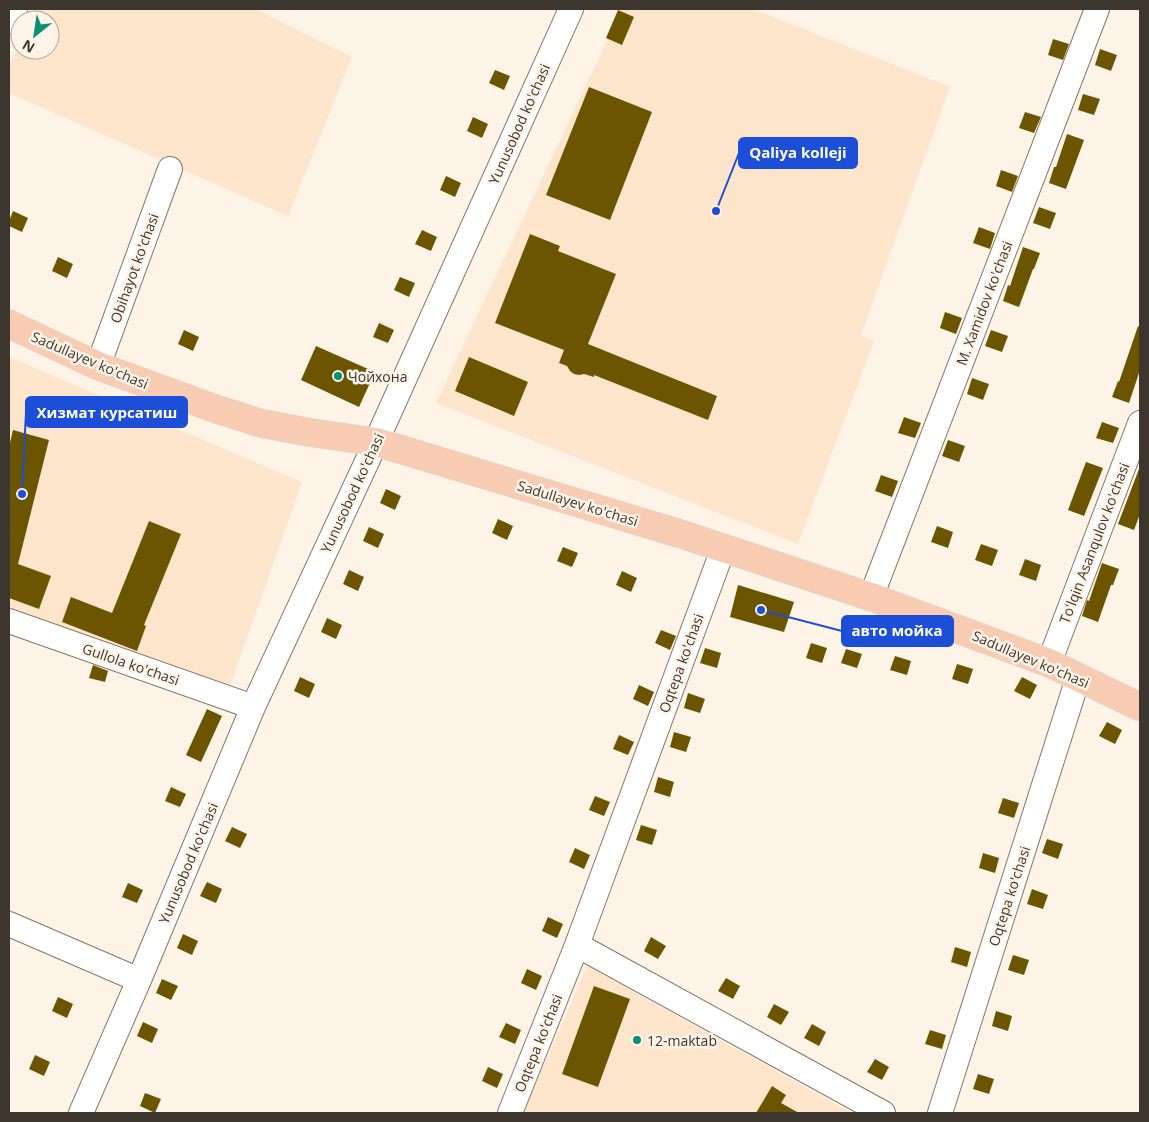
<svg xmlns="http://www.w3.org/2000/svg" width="1149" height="1122" font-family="'Open Sans',sans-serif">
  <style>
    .built { fill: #fde5cb }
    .building { fill: #6c5500 }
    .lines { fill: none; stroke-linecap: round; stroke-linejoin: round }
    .minor-casing { stroke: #867664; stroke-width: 26 }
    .major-casing { stroke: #d8d7d5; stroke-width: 29 }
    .minor { stroke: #fff; stroke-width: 24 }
    .major { stroke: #f8cbb3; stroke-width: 28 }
    .poi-dot { fill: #0a8e76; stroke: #fef3e7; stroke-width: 2 }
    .labels { text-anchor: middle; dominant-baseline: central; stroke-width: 5; stroke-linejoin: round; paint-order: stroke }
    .street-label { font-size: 14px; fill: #3d362f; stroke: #fef3e7 }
    .poi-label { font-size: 14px; fill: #3d362f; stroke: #fef3e7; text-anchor: start }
    .leader { fill: none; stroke: #1d4ed8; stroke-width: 2 }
    .callout-dot { fill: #1d4ed8; stroke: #fef3e7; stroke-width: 2 }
    .callout { fill: #1d4ed8; stroke: #1d4ed8; stroke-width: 2 }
    .callout-label { font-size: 15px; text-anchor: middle; font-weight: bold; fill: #fff }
  </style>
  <rect width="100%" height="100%" fill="#fef3e7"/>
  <path class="built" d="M37,9H256L352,57L288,216L9,93V65L20,43V50H50V20H32Z
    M622,9H753L950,87L861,335L874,341L798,544L436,403Z
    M9,357L302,482L230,686L9,608Z
    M587,966L852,1113H523Z"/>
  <path class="building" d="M618,10L634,17L622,45L606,38Z
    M1053,39L1069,44L1063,60L1048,55Z
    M1100,49L1117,55L1111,71L1095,65Z
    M495,70L510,76L504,90L489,83Z
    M589,87L652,112L610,220L546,195Z
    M1083,94L1100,99L1094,115L1078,110Z
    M1025,112L1041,117L1034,133L1019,128Z
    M473,117L488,124L482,138L467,131Z
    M1067,134L1084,140L1066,189L1049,183L1054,167H1056Z
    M1001,170L1018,176L1012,192L996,186Z
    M446,176L461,183L455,197L440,190Z
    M1039,207L1056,213L1050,229L1033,223Z
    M13,211L28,218L22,232L9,226V221Z
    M979,227L995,233L990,249L973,243Z
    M422,230L437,237L431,251L415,244Z
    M530,234L560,246L558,251L616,274L588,344L717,396L708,420L594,375V377L584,374L579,375L574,374L570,371L567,366L559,363L564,350L495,323Z
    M1023,247L1040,253L1034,269H1033L1019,307L1003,301L1008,285L1010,286Z
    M58,257L73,264L67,278L52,271Z
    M400,277L415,283L409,297L394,290Z
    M945,312L962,318L956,334L940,328Z
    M379,323L394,330L388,343L373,337Z
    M1138,326L1140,327V370L1129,403L1112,397L1118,381L1119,382Z
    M184,330L199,337L193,351L178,344Z
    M991,330L1008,336L1002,352L985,346Z
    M316,346L375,372L359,407L301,380Z
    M469,357L528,382L514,416L455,391Z
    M972,378L989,384L983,400L967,394Z
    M904,417L921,423L915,438L898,433Z
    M1102,422L1119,428L1113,443L1096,438Z
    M13,430L49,440L18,564L51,576L39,609L9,598V447Z
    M948,440L965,446L959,462L942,456Z
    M1086,462L1103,468L1084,516L1068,510Z
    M1139,469H1140V514L1134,530L1118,524Z
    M881,475L898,481L892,497L875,491Z
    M386,489L401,496L395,510L380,503Z
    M498,519L513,526L507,540L492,533Z
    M149,521L181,534L144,625L146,626L137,651L62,622L71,597L112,613Z
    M937,526L953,532L948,548L931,542Z
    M369,527L384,534L378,548L363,541Z
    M981,544L998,550L992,566L975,560Z
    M563,547L578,553L572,567L557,561Z
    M1025,559L1041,565L1036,581L1019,575Z
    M1102,563L1119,569L1113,585H1111L1098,622L1082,616L1087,600L1089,601Z
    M349,570L364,577L358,591L343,584Z
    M622,571L637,578L631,592L616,585Z
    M738,585L794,602L784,632L730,617Z
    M327,618L342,625L336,639L321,632Z
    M661,630L676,636L670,650L655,643Z
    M811,643L827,648L822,663L806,658Z
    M705,648L721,653L717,668L700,663Z
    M846,649L862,654L857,668L841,663Z
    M895,656L911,661L907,675L890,670Z
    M957,664L973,669L968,684L952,679Z
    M93,665L108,671L105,682L89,678Z
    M300,677L315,684L309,698L294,691Z
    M1022,677L1037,685L1030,699L1014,691Z
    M639,685L654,692L648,706L633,699Z
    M688,693L705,699L700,713L684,708Z
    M207,709L222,716L201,762L186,755Z
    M1107,722L1122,730L1115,744L1099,736Z
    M674,732L691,737L686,752L670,747Z
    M619,735L634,742L628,755L613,749Z
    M658,777L674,782L670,797L654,792Z
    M171,787L186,794L180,807L165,801Z
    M595,796L610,802L604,816L589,810Z
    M1003,798L1019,803L1014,818L998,813Z
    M641,825L657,830L652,845L636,840Z
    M232,827L247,834L240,848L225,841Z
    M1047,839L1063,844L1058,859L1042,853Z
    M575,848L590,855L584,869L569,862Z
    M983,853L999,858L995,873L979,868Z
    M207,882L222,889L216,903L200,896Z
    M128,883L143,890L137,903L122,897Z
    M1032,889L1048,895L1043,909L1027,904Z
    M548,917L563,924L557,938L542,931Z
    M183,934L198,941L192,955L177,948Z
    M651,937L666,946L658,959L644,951Z
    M955,947L971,952L967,967L951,962Z
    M1013,955L1029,960L1024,975L1008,970Z
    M527,969L542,976L536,990L521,983Z
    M726,978L740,986L733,999L718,991Z
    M162,979L178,986L171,1000L156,993Z
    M594,986L630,999L598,1087L562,1074Z
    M58,997L73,1004L67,1018L52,1011Z
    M774,1004L789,1012L781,1025L767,1017Z
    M996,1011L1012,1016L1008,1031L992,1026Z
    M143,1022L158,1029L152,1043L137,1036Z
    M506,1023L521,1030L515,1044L499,1037Z
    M812,1024L826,1032L819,1046L804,1038Z
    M930,1030L946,1035L942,1049L925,1044Z
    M35,1055L50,1062L44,1076L29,1069Z
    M875,1059L889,1067L882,1080L867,1072Z
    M488,1067L503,1074L497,1088L482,1081Z
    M978,1074L994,1079L989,1094L973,1089Z
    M772,1086L786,1095L781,1103L799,1113H756Z
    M145,1093L161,1099L155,1113L140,1106Z"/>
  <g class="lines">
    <defs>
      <path id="minor" d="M9,22L15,9
        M98,366L170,169
        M871,597L1097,9
        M9,621L253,707
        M1049,663L1140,423
        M9,924L139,980
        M577,945L883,1113
        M81,1113L139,980L253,707L376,442L571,9
        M510,1113L577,945L723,549
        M940,1113L1078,678"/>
      <path id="major" d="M9,324L98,366L216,409L260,423L307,432L376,442L681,534L871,597L1049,663L1140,707"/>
    </defs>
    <use href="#minor" class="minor-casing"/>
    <use href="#major" class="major-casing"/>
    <use href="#minor" class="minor"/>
    <use href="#major" class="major"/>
  </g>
  <g class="poi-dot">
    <circle cx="338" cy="376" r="5"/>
    <circle cx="637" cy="1040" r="5"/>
  </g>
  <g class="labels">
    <g class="street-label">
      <text transform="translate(519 124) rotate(-66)">Yunusobod ko'chasi</text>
      <text transform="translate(134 268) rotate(-70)">Obihayot ko'chasi</text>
      <text transform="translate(984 303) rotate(-69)">M. Xamidov ko'chasi</text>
      <text transform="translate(90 360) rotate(23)">Sadullayev ko'chasi</text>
      <text transform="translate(352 493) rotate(-65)">Yunusobod ko'chasi</text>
      <text transform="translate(578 503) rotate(17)">Sadullayev ko'chasi</text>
      <text transform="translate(1094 543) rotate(-69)">To'lqin Asanqulov ko'chasi</text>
      <text transform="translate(1031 659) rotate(23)">Sadullayev ko'chasi</text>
      <text transform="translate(681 663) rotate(-70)">Oqtepa ko'chasi</text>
      <text transform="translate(131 664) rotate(19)">Gullola ko'chasi</text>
      <text transform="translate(188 863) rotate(-67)">Yunusobod ko'chasi</text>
      <text transform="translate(1009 896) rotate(-72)">Oqtepa ko'chasi</text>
      <text transform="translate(538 1043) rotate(-68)">Oqtepa ko'chasi</text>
    </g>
    <g class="poi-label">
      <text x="348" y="376">Чойхона</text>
      <text x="647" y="1040">12-maktab</text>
    </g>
  </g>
  <path class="leader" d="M716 211L739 153M22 494L26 412M761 610L842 631"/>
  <g class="callout-dot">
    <circle cx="716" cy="211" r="5"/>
    <circle cx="22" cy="494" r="5"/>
    <circle cx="761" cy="610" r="5"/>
  </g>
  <g class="callout">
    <rect x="739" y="138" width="118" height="30" rx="5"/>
    <rect x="26" y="397" width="161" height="30" rx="5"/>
    <rect x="842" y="616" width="111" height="30" rx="5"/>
  </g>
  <g class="callout-label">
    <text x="798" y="158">Qaliya kolleji</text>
    <text x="107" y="418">Хизмат курсатиш</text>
    <text x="897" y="636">авто мойка</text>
  </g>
  <rect width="1149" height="1122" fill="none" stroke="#3d362f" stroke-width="20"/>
  <g transform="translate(35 35) rotate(210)"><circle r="24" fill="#fef3e7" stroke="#b1a79d"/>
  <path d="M0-4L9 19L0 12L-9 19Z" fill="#0a8e76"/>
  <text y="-8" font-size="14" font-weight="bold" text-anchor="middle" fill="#3d362f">N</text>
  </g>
</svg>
